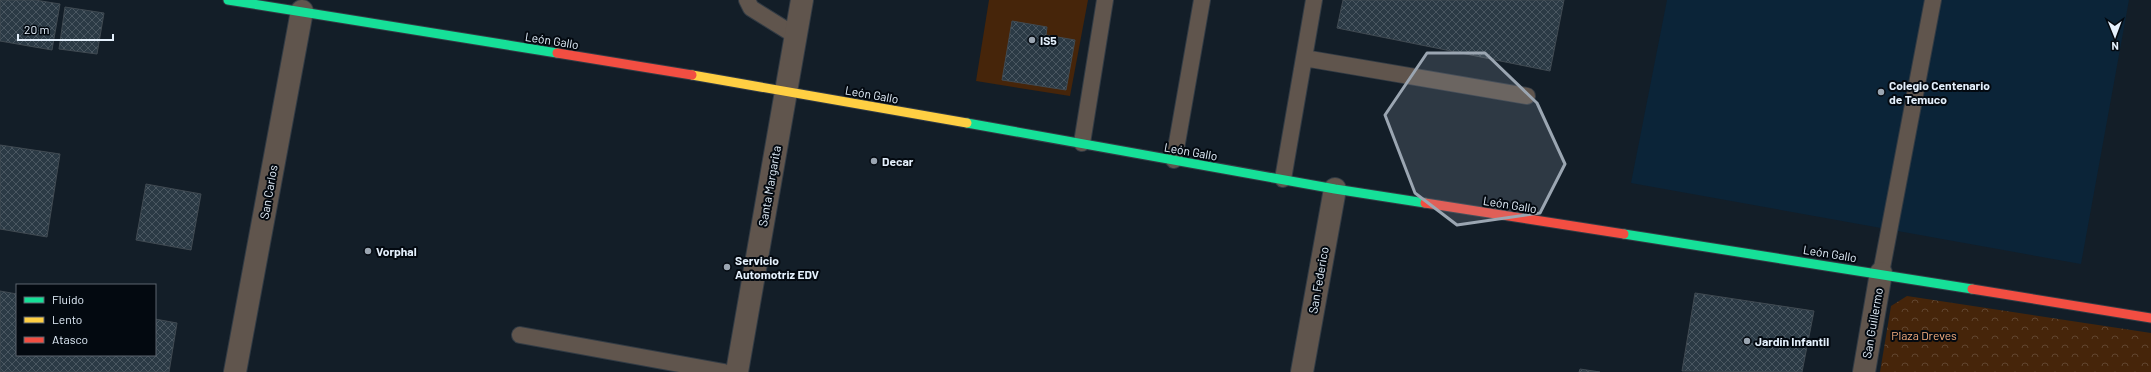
<svg xmlns="http://www.w3.org/2000/svg" width="2151" height="372" font-family="Barlow,sans-serif">
  <style>
    .built { fill: #0b2438 }
    .park { fill: url(#park-crowns) }
    .pitch { fill: #46250a }
    .building { fill: url(#building-cross-hatch); stroke: #404a52 }
    .lines { fill: none; stroke-linecap: round; stroke-linejoin: round }
    .lane-casing { stroke: #323b44; stroke-width: 18 }
    .street-casing { stroke: #323b44; stroke-width: 24 }
    .fast-casing { stroke: #323b44; stroke-width: 11 }
    .slow-casing { stroke: #323b44; stroke-width: 11 }
    .jam-casing { stroke: #323b44; stroke-width: 11 }
    .lane { stroke: #60554d; stroke-width: 16 }
    .street { stroke: #60554d; stroke-width: 22 }
    .fast { stroke: #16e098; stroke-width: 9 }
    .slow { stroke: #ffcf43; stroke-width: 9 }
    .jam { stroke: #f24e42; stroke-width: 9 }
    .marked { fill: #9ba6b2; fill-opacity: 0.2; stroke: #9ba6b2; stroke-width: 3; stroke-linejoin: round }
    .poi-dot { fill: #9ba6b2; stroke: #030910; stroke-width: 1.5 }
    .labels { text-anchor: middle; dominant-baseline: central; stroke-width: 4; stroke-linejoin: round; paint-order: stroke }
    .street-label { font-size: 12px; fill: #e4f0fc; stroke: #030910 }
    .poi-label { font-size: 12px; font-weight: bold; fill: #e4f0fc; stroke: #030910; text-anchor: start }
    .park-label { font-size: 12px; fill: #f6ae7f; stroke: #030910 }
  </style>
  <defs>
    <pattern id="park-crowns" width="20" height="18" patternUnits="userSpaceOnUse"><rect width="20" height="18" fill="#46250a"/><path d="M2 6a3 3 0 1 1 6 0M12 15a3 3 0 1 1 6 0" fill="none" stroke="#61452f"/></pattern>
    <pattern id="building-cross-hatch" width="8" height="8" patternUnits="userSpaceOnUse"><rect width="8" height="8" fill="#2b3a45"/><path d="M0 0l8 8M0 8l8-8" fill="none" stroke="#4a5761"/></pattern>
  </defs>
  <rect width="100%" height="100%" fill="#131e28"/>
  <path class="built" d="M1667,0H2129L2081,264L1631,183Z"/>
  <path class="park" d="M1907,296L2151,333V372H1880L1891,306Z"/>
  <path class="pitch" d="M989,0H1088L1070,96L976,81Z"/>
  <path class="building" d="M0,0H35L60,4L52,50L0,41Z
    M1343,0H1564L1550,71L1337,28Z
    M65,7L104,13L97,54L59,49Z
    M1012,21L1047,27L1046,35L1075,40L1066,90L1002,80Z
    M0,145L60,154L47,237L0,229Z
    M146,184L201,194L191,250L136,240Z
    M0,291L17,294V355H155V319L177,323L169,372H0Z
    M1695,293L1814,311L1802,372L1682,371Z
    M1580,369L1600,372H1579Z"/>
  <g class="lines">
    <defs>
      <path id="lane" d="M747,0L751,8L796,36
        M1304,58L1527,96
        M1082,143L1105,0
        M1174,160L1202,0
        M1283,179L1314,0
        M1881,273L1933,0
        M520,335L724,372"/>
      <path id="street" d="M235,372L302,11
        M737,372L802,0
        M1302,372L1335,189
        M1864,372L1881,273"/>
      <path id="fast" d="M228,0L557,53
        M967,123L1335,189L1425,203
        M1624,234L1972,289"/>
      <path id="slow" d="M692,75L967,123"/>
      <path id="jam" d="M557,53L692,75
        M1425,203L1624,234
        M1972,289L2151,318"/>
    </defs>
    <use href="#lane" class="lane-casing"/>
    <use href="#street" class="street-casing"/>
    <use href="#fast" class="fast-casing"/>
    <use href="#slow" class="slow-casing"/>
    <use href="#jam" class="jam-casing"/>
    <use href="#lane" class="lane"/>
    <use href="#street" class="street"/>
    <use href="#fast" class="fast"/>
    <use href="#slow" class="slow"/>
    <use href="#jam" class="jam"/>
  </g>
  <path class="marked" d="M1427,53H1485L1537,103L1565,164L1540,213L1457,225L1415,193L1385,115Z"/>
  <g class="poi-dot">
    <circle cx="1032" cy="40" r="4"/>
    <circle cx="1881" cy="92" r="4"/>
    <circle cx="874" cy="161" r="4"/>
    <circle cx="368" cy="251" r="4"/>
    <circle cx="727" cy="267" r="4"/>
    <circle cx="1747" cy="341" r="4"/>
  </g>
  <g class="labels">
    <g class="street-label">
      <text transform="translate(552 40) rotate(9)">León Gallo</text>
      <text transform="translate(872 94) rotate(10)">León Gallo</text>
      <text transform="translate(1191 151) rotate(10)">León Gallo</text>
      <text transform="translate(769 186) rotate(-80)">Santa Margarita</text>
      <text transform="translate(268 192) rotate(-80)">San Carlos</text>
      <text transform="translate(1510 204) rotate(9)">León Gallo</text>
      <text transform="translate(1830 253) rotate(9)">León Gallo</text>
      <text transform="translate(1318 280) rotate(-80)">San Federico</text>
      <text transform="translate(1872 323) rotate(-80)">San Guillermo</text>
    </g>
    <g class="poi-label">
      <text x="1040" y="40">IS5</text>
      <text x="1889" y="85">Colegio Centenario<tspan x="1889" dy="14">de Temuco</tspan></text>
      <text x="882" y="161">Decar</text>
      <text x="376" y="251">Vorphal</text>
      <text x="735" y="260">Servicio<tspan x="735" dy="14">Automotriz EDV</tspan></text>
      <text x="1755" y="341">Jardín Infantil</text>
    </g>
    <g class="park-label">
      <text x="1924" y="335">Plaza Dreves</text>
    </g>
  </g>
  <rect x="16" y="284" width="140" height="72" fill="#030910" stroke="#5d656e"/>
  <rect x="24" y="297" width="20" height="6" fill="#16e098" stroke="#5d656e"/>
  <text x="52" y="304" font-size="12" fill="#e4f0fc">Fluido</text>
  <rect x="24" y="317" width="20" height="6" fill="#ffcf43" stroke="#5d656e"/>
  <text x="52" y="324" font-size="12" fill="#e4f0fc">Lento</text>
  <rect x="24" y="337" width="20" height="6" fill="#f24e42" stroke="#5d656e"/>
  <text x="52" y="344" font-size="12" fill="#e4f0fc">Atasco</text>
  <g transform="translate(2115 36) rotate(179)" stroke="#030910" stroke-width="3" paint-order="stroke">
  <path d="M0-3L7 15L0 10L-7 15Z" fill="#e4f0fc"/>
  <text y="-6" font-size="11" font-weight="bold" text-anchor="middle" fill="#e4f0fc">N</text>
  </g>
  <path d="M18 34v6h95v-6" fill="none" stroke="#e4f0fc" stroke-width="2"/>
  <text x="24" y="34" font-size="12" fill="#e4f0fc" stroke="#030910" stroke-width="3" paint-order="stroke">20 m</text>
</svg>
